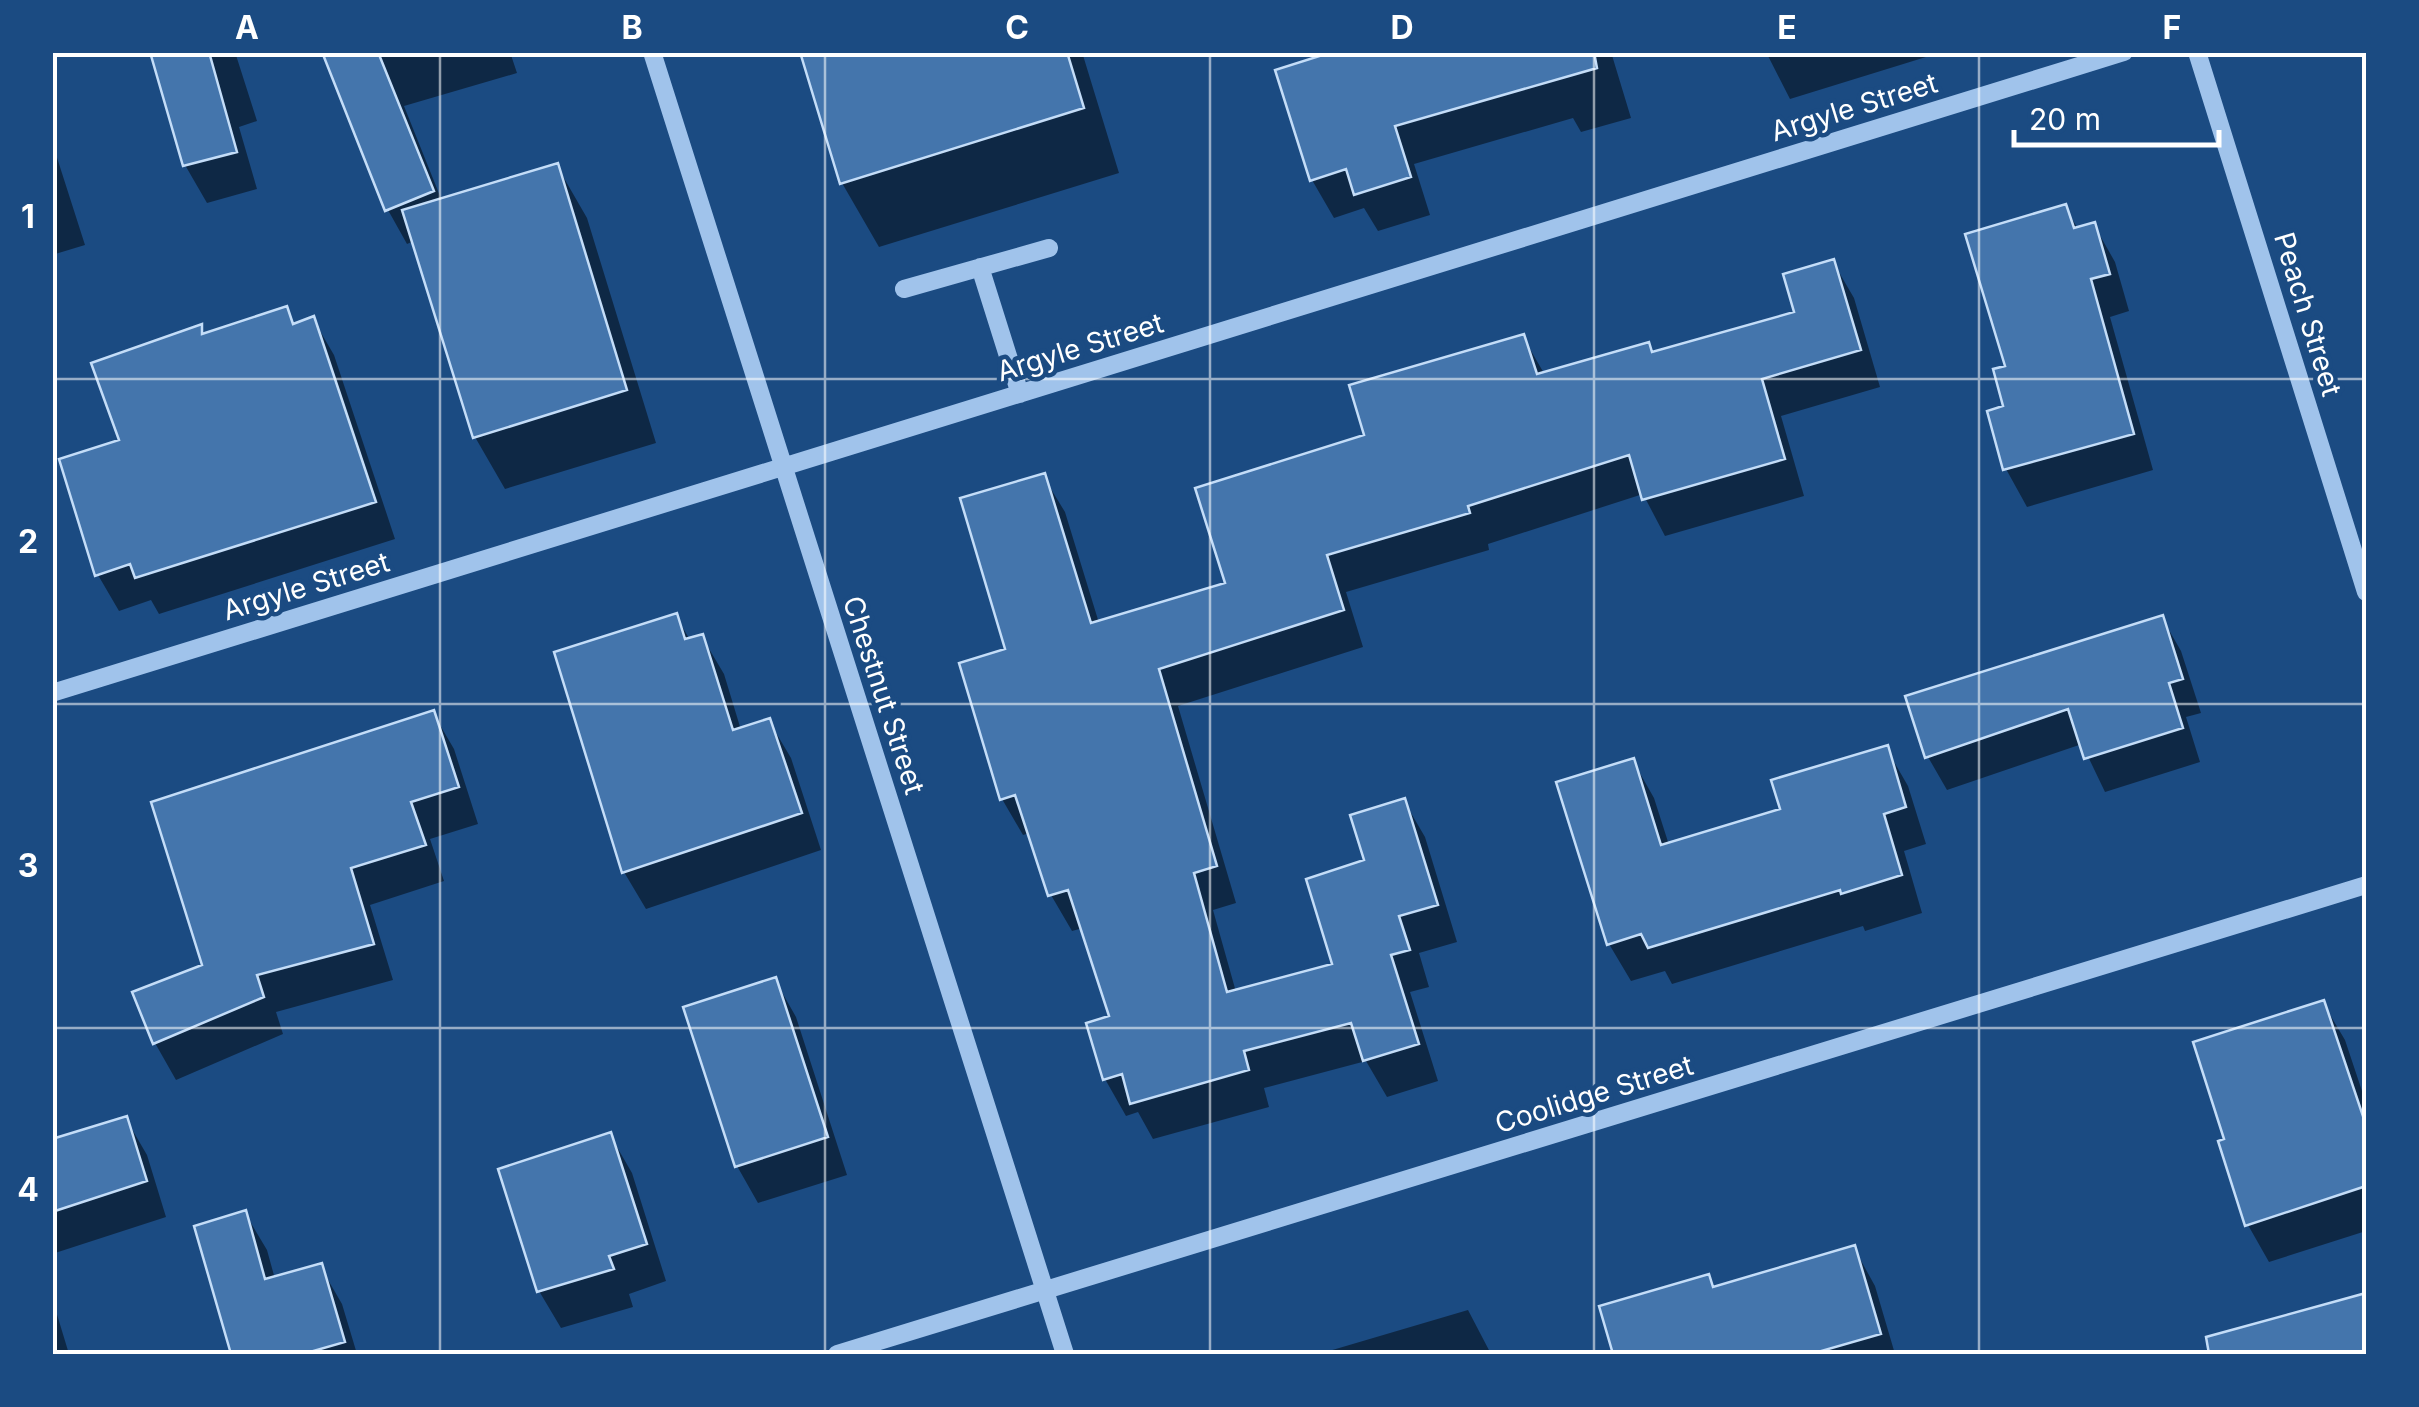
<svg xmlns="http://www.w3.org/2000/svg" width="2419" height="1407" font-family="Inter,sans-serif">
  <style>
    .shadow { fill: #0007 }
    .building { fill: #4475ac; stroke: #c4ddf8; stroke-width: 2.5 }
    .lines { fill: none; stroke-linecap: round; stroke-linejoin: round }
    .minor { stroke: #a0c3eb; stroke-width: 18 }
    .grid { fill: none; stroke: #fff; stroke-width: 2.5; stroke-opacity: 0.55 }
    .labels { text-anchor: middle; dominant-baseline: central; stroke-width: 9; stroke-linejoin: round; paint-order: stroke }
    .street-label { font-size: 28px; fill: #fff; stroke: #1b4b82 }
    .neatline { fill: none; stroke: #fff; stroke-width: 4 }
    .grid-label { font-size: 32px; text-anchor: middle; font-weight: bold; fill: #fff }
  </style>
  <rect width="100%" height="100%" fill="#1b4b82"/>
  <path class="shadow" d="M153,52H235L257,121L239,127L257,189L207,203L185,165Z
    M325,52H510L517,73L404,106L442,201L557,166L587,218L656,443L505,489L475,437L414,241L407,244L388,210Z
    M803,52H1082L1119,173L879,247L842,183Z
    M1344,52H1611L1631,118L1581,132L1573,118L1414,164L1430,215L1378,231L1364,208L1334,218L1312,180L1279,72Z
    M1766,52H1924L1926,57L1790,99Z
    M52,142L85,245L52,255Z
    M2065,207L2078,229L2094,225L2115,262L2129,311L2110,317L2153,470L2027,507L2006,469L1990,413L2006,408L2008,367Z
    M1833,262L1854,298L1880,387L1781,416L1804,496L1665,536L1643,494L1488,544L1489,550L1346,592L1363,647L1178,706L1236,903L1213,910L1236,992L1336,966L1367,861L1404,801L1425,837L1457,942L1419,953L1429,987L1410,992L1438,1081L1387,1097L1366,1061L1264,1088L1269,1107L1153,1139L1138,1112L1126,1116L1105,1079L1112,1018L1083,928L1072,931L1051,895L1030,833L1023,835L1002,799L1008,650L1043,476L1065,512L1099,623L1228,584L1367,436L1523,337L1545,375L1648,345L1653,354L1797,313Z
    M286,309L295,326L313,319L334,355L395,539L159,614L151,600L119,611L98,575L122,442L200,328L205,336Z
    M676,616L690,640L702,637L724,674L741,730L769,721L791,758L821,850L646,909L624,872Z
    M2162,618L2181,651L2201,713L2186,717L2200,762L2105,792L2082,744L1947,790L1928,757Z
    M433,713L454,749L478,824L430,839L444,881L370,905L393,980L276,1012L283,1034L176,1080L155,1043L135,993L205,966Z
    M1886,748L1908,786L1926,844L1904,851L1922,913L1865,931L1863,926L1672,984L1665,971L1631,981L1609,944L1633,761L1654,798L1669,845L1783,810Z
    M775,980L796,1017L847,1175L758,1203L737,1166Z
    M2323,1003L2345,1040L2366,1103V1231L2269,1262L2248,1225Z
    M126,1119L147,1155L166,1217L52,1254V1142Z
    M610,1135L632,1173L666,1281L629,1294L633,1307L561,1328L539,1291Z
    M245,1213L267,1250L275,1279L320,1266L342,1304L357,1354H234L197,1228Z
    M1854,1248L1875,1286L1895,1354H1616L1602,1307L1708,1277L1715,1289Z
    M2366,1296V1354H2256L2249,1328Z
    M52,1298L69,1354H52Z
    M1468,1310L1491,1354H1330L1329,1351Z"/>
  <path class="building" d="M150,52H209L237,152L183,166Z
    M322,52H378L434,191L385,211Z
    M800,52H1067L1084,108L840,184Z
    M1332,52H1594L1597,68L1395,126L1411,177L1354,195L1346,169L1310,181L1275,70Z
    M558,163L627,390L473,438L402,210Z
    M2066,204L2074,228L2095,222L2110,274L2091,279L2134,434L2003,470L1987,411L2003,406L1993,369L2005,366L1965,234Z
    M1834,259L1861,350L1762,379L1785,459L1642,500L1629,455L1468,506L1470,513L1327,555L1344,610L1159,669L1217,866L1194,873L1227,992L1332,964L1306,879L1364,860L1350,815L1405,798L1438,905L1399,916L1410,950L1391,955L1419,1044L1363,1061L1351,1023L1244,1051L1249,1070L1130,1104L1122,1074L1103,1080L1086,1023L1109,1016L1068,890L1048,896L1015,795L1000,800L959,663L1005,649L960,498L1045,473L1091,623L1225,583L1195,488L1364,435L1349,385L1524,334L1537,374L1649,342L1652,352L1794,312L1783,274Z
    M287,306L293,324L314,316L376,502L135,578L130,564L95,576L59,459L119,440L91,363L202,324V334Z
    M677,613L685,639L703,634L733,730L770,718L802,813L622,873L554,652Z
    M2163,615L2183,679L2169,683L2183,728L2084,759L2068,709L1925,758L1905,696Z
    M434,710L459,787L411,802L426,845L351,868L374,944L257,975L264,997L153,1044L132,992L202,965L151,802Z
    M1888,745L1906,807L1884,814L1902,875L1841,894L1840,890L1648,948L1641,934L1607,945L1556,782L1634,758L1661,845L1780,809L1771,780Z
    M776,977L828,1137L735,1167L683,1007Z
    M2324,1000L2366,1125V1186L2245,1226L2218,1141L2224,1139L2193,1042Z
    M127,1116L147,1181L52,1212V1139Z
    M611,1132L647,1244L609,1256L614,1269L537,1292L498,1169Z
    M246,1210L265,1279L322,1263L345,1342L303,1354H231L194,1226Z
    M1855,1245L1881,1334L1811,1354H1613L1599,1306L1709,1274L1713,1287Z
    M2366,1293V1354H2209L2206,1337Z"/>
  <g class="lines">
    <path class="minor" d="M652,52L1065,1354
      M2197,52L2366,592
      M980,267L1020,394
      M904,289L1049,248
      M52,693L2124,52
      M837,1354L2366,885"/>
  </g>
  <path class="grid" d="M440,52V1354M825,52V1354M1210,52V1354M1594,52V1354M1979,52V1354M52,379H2366M52,704H2366M52,1028H2366"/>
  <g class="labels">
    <g class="street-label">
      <text transform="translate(1854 107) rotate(-17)">Argyle Street</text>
      <text transform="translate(2308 314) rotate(73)">Peach Street</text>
      <text transform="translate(1080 347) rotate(-17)">Argyle Street</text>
      <text transform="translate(306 586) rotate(-17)">Argyle Street</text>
      <text transform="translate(884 695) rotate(72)">Chestnut Street</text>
      <text transform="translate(1594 1094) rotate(-17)">Coolidge Street</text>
    </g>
  </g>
  <rect width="2419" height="1407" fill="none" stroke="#1b4b82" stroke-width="110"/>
  <path d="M2014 130v15h205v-15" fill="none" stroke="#ffffff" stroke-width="5"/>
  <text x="2029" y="130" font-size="30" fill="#ffffff" stroke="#1b4b82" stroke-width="8" paint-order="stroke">20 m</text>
  <rect x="55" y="55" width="2309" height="1297" class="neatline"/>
  <g class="grid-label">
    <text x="247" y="39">A</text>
    <text x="632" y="39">B</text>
    <text x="1017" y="39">C</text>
    <text x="1402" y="39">D</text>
    <text x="1787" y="39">E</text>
    <text x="2172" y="39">F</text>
    <text x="28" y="228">1</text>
    <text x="28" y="553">2</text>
    <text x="28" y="877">3</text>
    <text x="28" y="1201">4</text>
  </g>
</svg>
